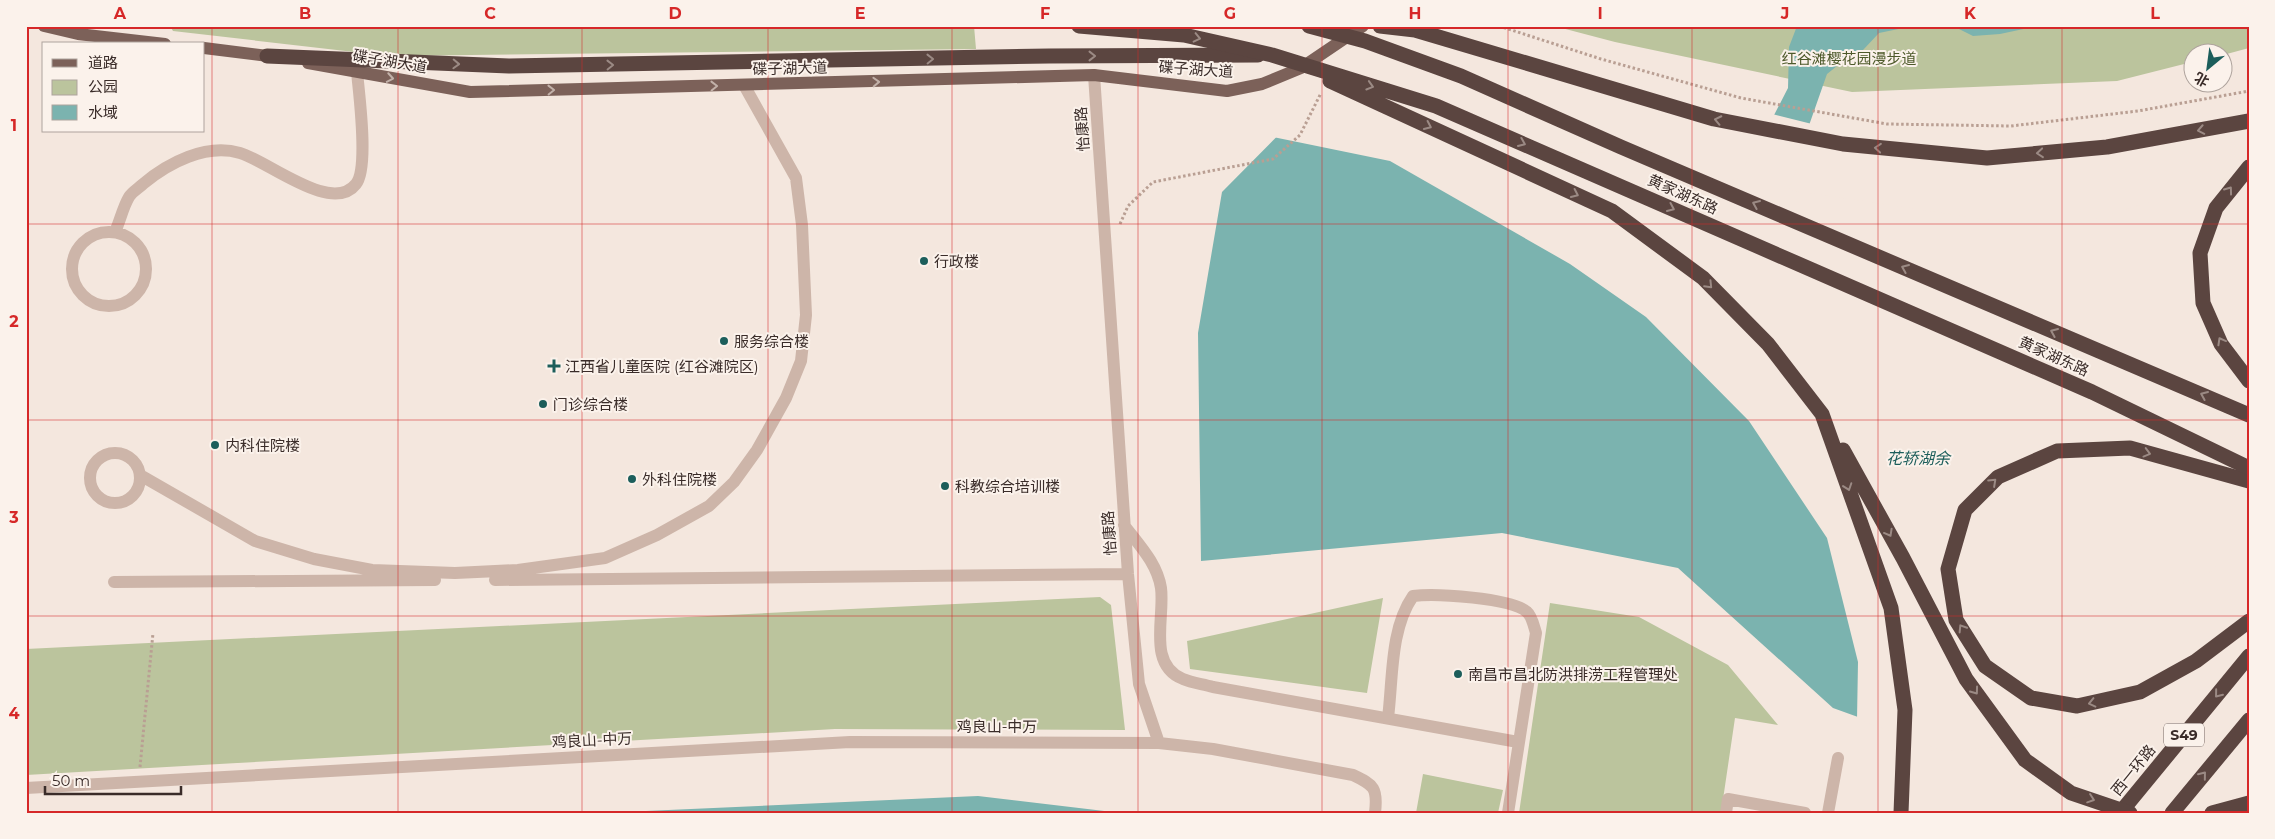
<svg xmlns="http://www.w3.org/2000/svg" width="2275" height="839" font-family="Montserrat,'Noto Sans SC',sans-serif">
  <style>
    .green { fill: #bbc49d }
    .water { fill: #7bb3af }
    .pier { fill: #f4e7de }
    .lines { fill: none; stroke-linecap: round; stroke-linejoin: round }
    .path { stroke: #b99f93; stroke-width: 3; stroke-dasharray: 2.5 2.5; stroke-linecap: butt }
    .minor { stroke: #cdb5a9; stroke-width: 12 }
    .major { stroke: #7c6159; stroke-width: 12 }
    .highway { stroke: #5b4540; stroke-width: 15 }
    .highway-bridge { stroke: #5b4540; stroke-width: 15 }
    .oneway { stroke: #9b8a84 }
    .oneway2 { stroke: #c2b1a9 }
    .grid { fill: none; stroke: #d62828; stroke-width: 1; stroke-opacity: 0.55 }
    .poi-dot { fill: #1c5e5b; stroke: #fbf2eb; stroke-width: 2 }
    .labels { text-anchor: middle; dominant-baseline: central; stroke-width: 4; stroke-linejoin: round; paint-order: stroke }
    .shield { fill: #fbf2eb; stroke: #746763; stroke-width: 1 }
    .shield-label { font-size: 14px; font-weight: bold; fill: #3a2c29 }
    .park-label { font-size: 15px; fill: #4e5a2b; stroke: #fbf2eb }
    .street-label { font-size: 15px; fill: #3a2c29; stroke: #fbf2eb }
    .poi-label { font-size: 15px; fill: #3a2c29; stroke: #fbf2eb; text-anchor: start }
    .water-label { font-size: 16px; font-style: italic; fill: #1c5e5b; stroke: #fbf2eb }
    .neatline { fill: none; stroke: #d62828; stroke-width: 2 }
    .grid-label { font-size: 16px; text-anchor: middle; font-weight: bold; fill: #d62828 }
  </style>
  <rect width="100%" height="100%" fill="#f4e7de"/>
  <path class="green" d="M170,26H974L976,49L389,56L173,31Z
    M1554,26H2249V48L2223,55L2222,52H2192V62L2117,81L1852,92L1615,42Z
    M1100,597L1111,605L1125,730L835,729L26,775V649Z
    M1383,598L1367,693L1190,669L1187,641Z
    M1550,603L1639,617L1728,665L1778,725L1735,718L1721,813H1519Z
    M1423,774L1503,790L1498,813H1416Z"/>
  <path class="water" d="M1797,26H1913L1879,33L1863,50L1842,62L1827,74L1786,191L2106,613L1944,748L1833,708L1678,568L1502,533L1201,561L1198,333L1222,192L1307,106L1739,183L1788,88L1789,47Z
    M1953,26H2037L2000,34L1973,36Z
    M978,796L1121,813H601Z"/>
  <path class="pier" d="M1307,104L1737,180L1772,114L1812,124L1789,190L2057,230L2249,172V531L2212,571L2108,615L2090,667L2131,714L2130,718L2062,742L1944,751L1857,719L1858,662L1827,538L1749,421L1646,317L1570,264L1390,161L1273,137Z"/>
  <g class="lines">
    <path class="path" d="M1499,26L1601,59L1741,98L1887,124L2011,126L2138,111L2249,91
      M1120,224L1128,206L1153,182L1273,159L1300,135L1321,93
      M140,767L153,633"/>
    <path class="minor" d="M1094,75L1128,574L1139,684L1159,743L1213,749L1353,775C1374,785 1378,788 1375,813
      M115,232C120,221 123,207 129,197C132,192 139,188 143,184C168,163 206,143 240,153C268,161 332,215 356,184C369,168 359,94 357,72
      M72 269a37 37 0 1 1 74 0a37 37 0 1 1-74 0Z
      M90 478a25 25 0 1 1 50 0a25 25 0 1 1-50 0Z
      M140,475L255,541L314,559L372,570L455,573L518,570L605,558L657,535L709,506L734,482L757,450L786,398L801,361L806,315L802,225L796,178L744,85
      M1124,525C1139,545 1157,563 1161,588C1165,617 1147,665 1183,679C1192,683 1203,684 1213,687L1518,742
      M495,580L1128,574
      M114,582L435,580
      M1388,718C1393,678 1390,629 1413,596C1435,593 1512,598 1527,612C1532,616 1534,627 1536,633L1508,813
      M26,788L850,742L1159,743
      M1726,813L1728,799L1805,813
      M1828,813L1838,758"/>
    <path class="major" d="M44,26L78,34L165,44
      M204,48L276,57
      M308,63L470,92L1094,75L1227,91L1262,84L1301,68L1363,26"/>
    <path class="highway" d="M267,56L509,66L1049,56L1258,55
      M2249,167L2216,208L2200,253L2203,303L2221,344L2249,381
      M2249,481L2130,448L2057,451L1998,477L1965,510L1948,569L1956,620L1985,666L2031,698L2077,706L2140,692L2196,661L2249,621
      M2120,813L2249,656
      M2172,813L2249,720
      M2212,813L2249,803"/>
    <path class="highway-bridge" d="M1079,26L1184,35L1272,55L1436,106L2092,392L2249,468
      M1309,26L1365,41L1461,76L1621,147L2249,415
      M1380,26L1415,30L1714,119L1843,144L1987,158L2107,147L2249,121
      M1330,81L1612,211L1703,278L1768,344L1822,414L1891,608L1905,710L1901,813
      M1843,450L1903,558L1966,679L2025,760L2071,793L2130,813"/>
  </g>
  <defs><path id="oneway-chevron" d="M-2-3.5L2.5 0L-2 3.5" fill="none" stroke-width="1.6" stroke-linecap="round" stroke-linejoin="round" transform="scale(1.25)"/></defs>
  <g class="oneway">
    <use href="#oneway-chevron" transform="translate(1197 38) rotate(13)"/>
    <use href="#oneway-chevron" transform="translate(1092 56)"/>
    <use href="#oneway-chevron" transform="translate(930 59) rotate(-1)"/>
    <use href="#oneway-chevron" transform="translate(456 64) rotate(2)"/>
    <use href="#oneway-chevron" transform="translate(610 65) rotate(-1)"/>
    <use href="#oneway-chevron" transform="translate(1370 86) rotate(17)"/>
    <use href="#oneway-chevron" transform="translate(1718 120) rotate(-168)"/>
    <use href="#oneway-chevron" transform="translate(1428 126) rotate(25)"/>
    <use href="#oneway-chevron" transform="translate(2201 130) rotate(169)"/>
    <use href="#oneway-chevron" transform="translate(1522 143) rotate(23)"/>
    <use href="#oneway-chevron" transform="translate(1878 148) rotate(-175)"/>
    <use href="#oneway-chevron" transform="translate(2040 153) rotate(175)"/>
    <use href="#oneway-chevron" transform="translate(2229 190) rotate(-54)"/>
    <use href="#oneway-chevron" transform="translate(1575 194) rotate(25)"/>
    <use href="#oneway-chevron" transform="translate(1756 204) rotate(-157)"/>
    <use href="#oneway-chevron" transform="translate(1671 208) rotate(24)"/>
    <use href="#oneway-chevron" transform="translate(1905 268) rotate(-157)"/>
    <use href="#oneway-chevron" transform="translate(1709 285) rotate(46)"/>
    <use href="#oneway-chevron" transform="translate(2054 332) rotate(-157)"/>
    <use href="#oneway-chevron" transform="translate(2221 341) rotate(-119)"/>
    <use href="#oneway-chevron" transform="translate(2204 395) rotate(-157)"/>
    <use href="#oneway-chevron" transform="translate(2147 453) rotate(15)"/>
    <use href="#oneway-chevron" transform="translate(1993 482) rotate(-43)"/>
    <use href="#oneway-chevron" transform="translate(1848 487) rotate(71)"/>
    <use href="#oneway-chevron" transform="translate(1889 533) rotate(61)"/>
    <use href="#oneway-chevron" transform="translate(1962 628) rotate(-122)"/>
    <use href="#oneway-chevron" transform="translate(1975 691) rotate(54)"/>
    <use href="#oneway-chevron" transform="translate(2218 694) rotate(129)"/>
    <use href="#oneway-chevron" transform="translate(2092 703) rotate(167)"/>
    <use href="#oneway-chevron" transform="translate(2203 775) rotate(-51)"/>
    <use href="#oneway-chevron" transform="translate(2091 799) rotate(19)"/>
  </g>
  <g class="oneway2">
    <use href="#oneway-chevron" transform="translate(390 78) rotate(10)"/>
    <use href="#oneway-chevron" transform="translate(876 82) rotate(-2)"/>
    <use href="#oneway-chevron" transform="translate(714 86) rotate(-1)"/>
    <use href="#oneway-chevron" transform="translate(551 90) rotate(-1)"/>
  </g>
  <path class="grid" d="M212,26V813M398,26V813M582,26V813M768,26V813M952,26V813M1138,26V813M1322,26V813M1508,26V813M1692,26V813M1878,26V813M2062,26V813M26,224H2249M26,420H2249M26,616H2249"/>
  <g class="poi-dot">
    <circle cx="924" cy="261" r="5"/>
    <circle cx="724" cy="341" r="5"/>
    <path d="M551.5 358.5h5v5h5v5h-5v5h-5v-5h-5v-5h5z"/>
    <circle cx="543" cy="404" r="5"/>
    <circle cx="215" cy="445" r="5"/>
    <circle cx="632" cy="479" r="5"/>
    <circle cx="945" cy="486" r="5"/>
    <circle cx="1458" cy="674" r="5"/>
  </g>
  <g class="labels">
    <rect class="shield" x="2164" y="723.5" width="40" height="23" rx="4"/>
    <g class="shield-label">
      <text x="2184" y="735">S49</text>
    </g>
    <g class="park-label">
      <text x="1849" y="58">红谷滩樱花园漫步道</text>
    </g>
    <g class="street-label">
      <text transform="translate(390 61) rotate(10)">碟子湖大道</text>
      <text transform="translate(790 68) rotate(-1)">碟子湖大道</text>
      <text transform="translate(1196 69) rotate(4)">碟子湖大道</text>
      <text transform="translate(1082 129) rotate(-94)">怡康路</text>
      <text transform="translate(1683 194) rotate(24)">黄家湖东路</text>
      <text transform="translate(2054 356) rotate(24)">黄家湖东路</text>
      <text transform="translate(1109 533) rotate(-94)">怡康路</text>
      <text x="997" y="726">鸡良山-中万</text>
      <text transform="translate(592 740) rotate(-3)">鸡良山-中万</text>
      <text transform="translate(2133 770) rotate(-51)">西一环路</text>
    </g>
    <g class="poi-label">
      <text x="934" y="261">行政楼</text>
      <text x="734" y="341">服务综合楼</text>
      <text x="565" y="366">江西省儿童医院 (红谷滩院区)</text>
      <text x="553" y="404">门诊综合楼</text>
      <text x="225" y="445">内科住院楼</text>
      <text x="642" y="479">外科住院楼</text>
      <text x="955" y="486">科教综合培训楼</text>
      <text x="1468" y="674">南昌市昌北防洪排涝工程管理处</text>
    </g>
    <g class="water-label">
      <text x="1918" y="458">花轿湖余</text>
    </g>
  </g>
  <rect width="2275" height="839" fill="none" stroke="#fbf2eb" stroke-width="55"/>
  <rect x="42" y="42" width="162" height="90" fill="#fbf2eb" stroke="#aea39d"/>
  <rect x="52" y="59" width="25" height="8" fill="#7c6159" stroke="#aea39d"/>
  <text x="88" y="68" font-size="15" fill="#3a2c29">道路</text>
  <rect x="52" y="80" width="25" height="15" fill="#bbc49d" stroke="#aea39d"/>
  <text x="88" y="92" font-size="15" fill="#3a2c29">公园</text>
  <rect x="52" y="105" width="25" height="15" fill="#7bb3af" stroke="#aea39d"/>
  <text x="88" y="118" font-size="15" fill="#3a2c29">水域</text>
  <g transform="translate(2208 68) rotate(209)"><circle r="24" fill="#fbf2eb" stroke="#aea39d"/>
  <path d="M0-4L9 19L0 12L-9 19Z" fill="#1c5e5b"/>
  <text y="-8" font-size="14" font-weight="bold" text-anchor="middle" fill="#3a2c29">北</text>
  </g>
  <path d="M45 786v8h136v-8" fill="none" stroke="#3a2c29" stroke-width="2.5"/>
  <text x="52" y="786" font-size="15" fill="#3a2c29" stroke="#fbf2eb" stroke-width="4" paint-order="stroke">50 m</text>
  <rect x="28" y="28" width="2220" height="784" class="neatline"/>
  <g class="grid-label">
    <text x="120" y="19">A</text>
    <text x="305" y="19">B</text>
    <text x="490" y="19">C</text>
    <text x="675" y="19">D</text>
    <text x="860" y="19">E</text>
    <text x="1045" y="19">F</text>
    <text x="1230" y="19">G</text>
    <text x="1415" y="19">H</text>
    <text x="1600" y="19">I</text>
    <text x="1785" y="19">J</text>
    <text x="1970" y="19">K</text>
    <text x="2155" y="19">L</text>
    <text x="14" y="131">1</text>
    <text x="14" y="327">2</text>
    <text x="14" y="523">3</text>
    <text x="14" y="719">4</text>
  </g>
</svg>
